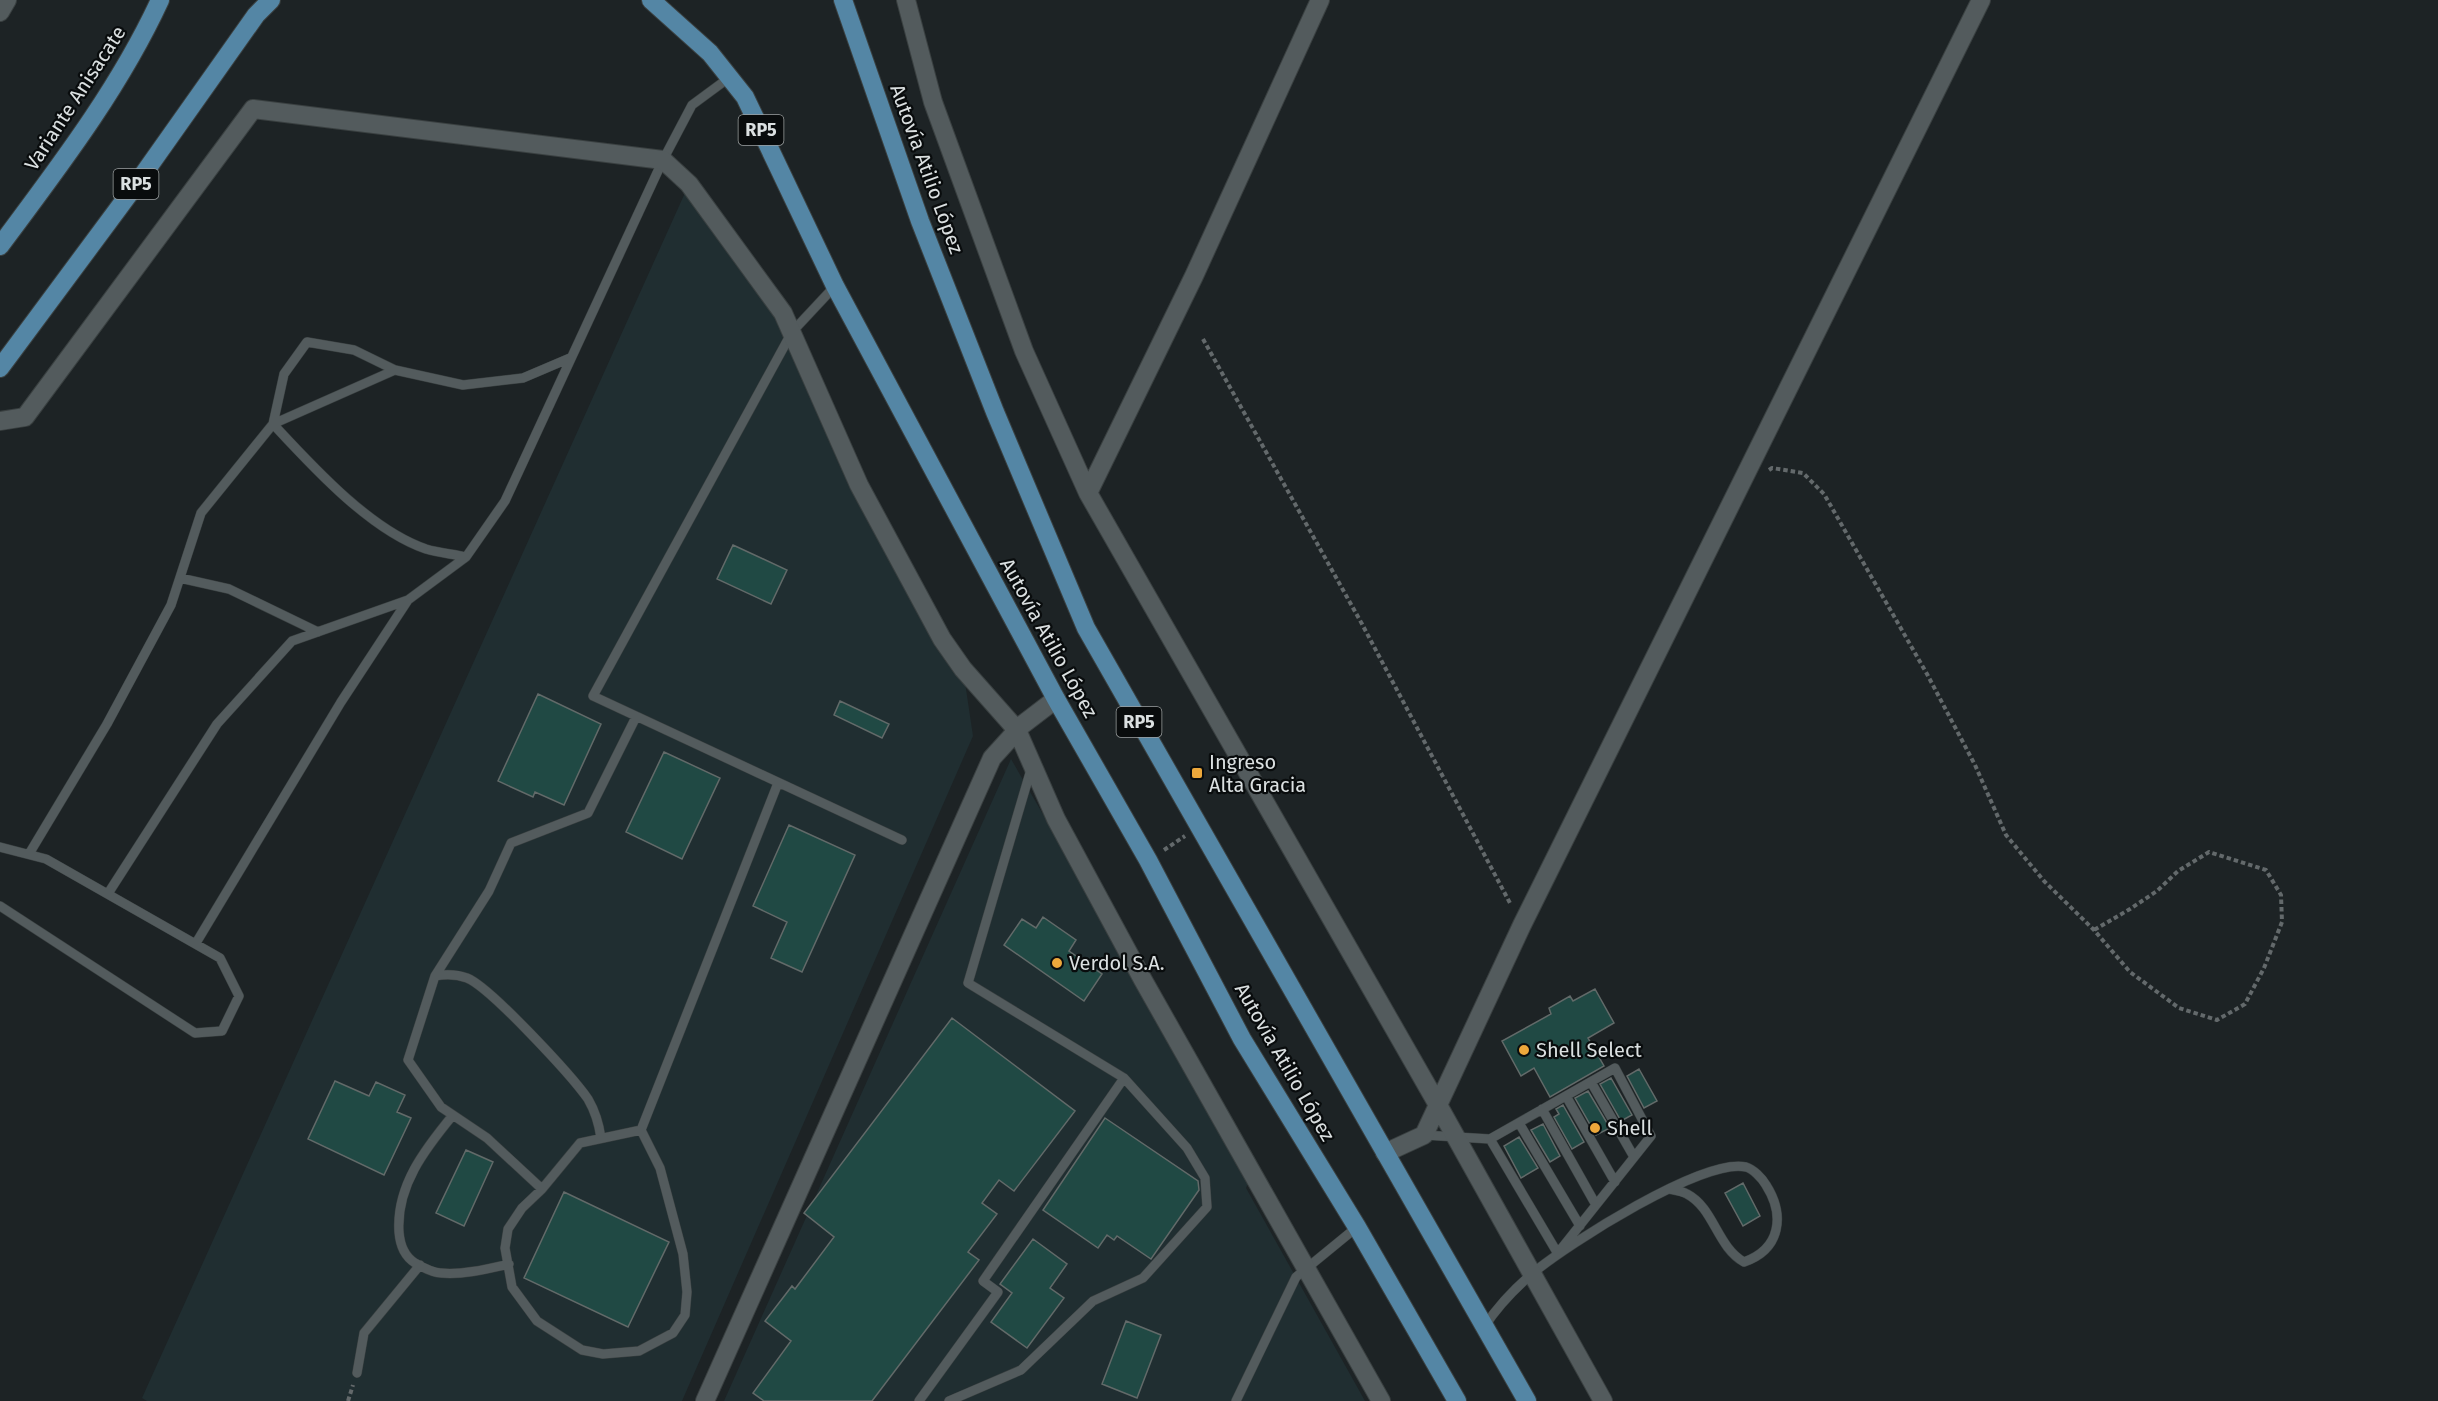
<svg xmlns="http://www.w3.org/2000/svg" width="2438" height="1401" font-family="'Fira Sans',sans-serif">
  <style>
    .built { fill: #202e31 }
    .building { fill: #204944; stroke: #626a69; stroke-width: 1.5 }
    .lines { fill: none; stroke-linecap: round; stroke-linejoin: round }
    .lane-casing { stroke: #3a4041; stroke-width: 10 }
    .street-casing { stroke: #3a4041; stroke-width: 20 }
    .primary-casing { stroke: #3a4041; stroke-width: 20 }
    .path { stroke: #63696b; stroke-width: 4; stroke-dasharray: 4.5 3; stroke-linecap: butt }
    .lane { stroke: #535b5d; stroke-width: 9 }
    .street { stroke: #535b5d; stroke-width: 18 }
    .primary { stroke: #5486a5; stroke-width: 18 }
    .poi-dot { fill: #eda83b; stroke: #090c0d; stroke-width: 2 }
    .labels { text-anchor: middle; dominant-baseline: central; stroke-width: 4.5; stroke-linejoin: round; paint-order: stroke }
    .shield { fill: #090c0d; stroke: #9ca0a1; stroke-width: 1.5 }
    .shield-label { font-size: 18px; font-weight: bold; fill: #dbe0e1 }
    .street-label { font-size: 20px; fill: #dbe0e1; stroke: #090c0d }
    .poi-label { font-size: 20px; fill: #dbe0e1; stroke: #090c0d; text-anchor: start }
  </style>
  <rect width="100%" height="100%" fill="#1d2325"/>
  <path class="built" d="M689,184L783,313L859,485L963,669L973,736L682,1401H147L142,1398Z
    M1011,759L1252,1175L1246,1188L1365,1401H724Z"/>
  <path class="building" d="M733,545L787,570L771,604L717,579Z
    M538,694L601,724L564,805L535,792L533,797L498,781Z
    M840,701L889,724L882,738L834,715Z
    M664,752L720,778L682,859L626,832Z
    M789,825L855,855L802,972L771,958L787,922L753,906Z
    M1043,917L1076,940L1069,951L1102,974L1084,1001L1004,945L1022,919L1036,928Z
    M1595,989L1614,1023L1588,1038L1604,1066L1550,1097L1534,1068L1521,1076L1502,1041L1551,1014L1549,1008L1570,996L1573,1001Z
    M952,1018L1075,1111L1014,1191L999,1180L982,1203L997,1214L968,1252L979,1260L872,1401H764L753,1393L791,1341L765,1321L792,1286L795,1289L834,1237L804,1213Z
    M1639,1069L1657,1101L1644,1108L1627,1076Z
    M1611,1078L1632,1115L1621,1121L1600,1084Z
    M335,1081L369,1096L376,1082L405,1095L397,1112L411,1118L384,1175L308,1139Z
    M1588,1091L1610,1128L1596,1135L1575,1098Z
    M1563,1105L1584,1142L1572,1149L1554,1117L1559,1114L1556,1109Z
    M1105,1118L1198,1181L1199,1190L1151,1259L1117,1236L1114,1240L1107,1235L1098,1248L1043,1210Z
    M1543,1124L1560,1156L1550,1162L1531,1130Z
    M1519,1137L1538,1168L1521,1178L1504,1146Z
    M466,1150L493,1162L464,1226L436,1213Z
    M1743,1183L1760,1216L1743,1226L1725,1193Z
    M564,1192L669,1242L628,1327L524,1278Z
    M1033,1239L1067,1264L1050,1288L1064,1298L1027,1348L991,1322L1012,1293L1000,1284Z
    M1126,1321L1161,1335L1137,1398L1102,1384Z"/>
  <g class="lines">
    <defs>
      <path id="lane" d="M835,286L792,332L593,696L902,840
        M395,370L354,350L307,342L284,374L273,424C312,466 370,530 426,549C439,553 453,554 466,557
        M180,578L229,589L318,632
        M0,847L46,859L220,958L239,996L222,1031L195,1033L0,906
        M29,854L107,724L171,605L201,513L273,424L395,370L463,385L523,378L570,358
        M109,892L217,724L292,641L408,600L466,557L505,501L663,160L692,105L730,77
        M196,943L341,702L408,600
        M435,976L489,891L511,843L588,813L636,717
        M1591,1082L1634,1157
        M1566,1096L1615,1182
        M1542,1109L1596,1205
        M453,1115C425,1149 396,1186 399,1232C400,1245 404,1256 415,1263C422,1267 433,1273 441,1273C463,1275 487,1269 509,1264
        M1519,1123L1580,1226
        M641,1130L580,1143L542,1189L522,1208L508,1229L505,1248L512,1287L537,1321L582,1350L603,1354L639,1351L673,1333L685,1315L687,1292L683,1254L660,1168L641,1130L778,783
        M1424,1135L1490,1139L1558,1254
        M1490,1139L1615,1068L1651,1136L1561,1249
        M542,1189L487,1138L441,1107L408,1060L435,976C446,974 456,974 467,978C490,987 572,1076 588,1099C595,1111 599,1124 601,1138
        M1484,1327C1498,1306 1514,1289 1533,1273C1568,1244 1704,1157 1746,1167C1753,1169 1762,1178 1766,1185C1785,1215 1781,1249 1744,1262C1717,1247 1714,1208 1687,1194C1682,1191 1674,1190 1669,1189
        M357,1373L364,1333L420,1265
        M919,1401L998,1292L983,1281L1124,1078
        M949,1401L1021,1370L1093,1301L1143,1278L1207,1207L1205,1178L1187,1148L1124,1078L968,983L1032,766
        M1236,1401L1296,1277L1357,1227"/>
      <path id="street" d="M906,0L933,102L1024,351L1088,493L1438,1105L1603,1401
        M0,12L7,0
        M0,421L25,417L253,109L663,160L689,184L783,313L859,485L942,639L963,669L1017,730L1056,819L1143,980L1381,1401
        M1088,493L1194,276L1320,0
        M1385,1153L1424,1135L1522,925L1981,0
        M705,1401L992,758L1022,725L1056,699"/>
      <path id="primary" d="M651,0L710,53L745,97L835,286L1056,699L1148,860L1242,1039L1357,1227L1457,1401
        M843,0L920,221L995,412L1086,628L1527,1401
        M0,246C58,168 119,89 160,0
        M0,368L135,186L256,15L271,0"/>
    </defs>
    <use href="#lane" class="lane-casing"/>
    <use href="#street" class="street-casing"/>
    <use href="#primary" class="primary-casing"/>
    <path class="path" d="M1203,339L1362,624L1511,905
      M1769,470L1772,468L1803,473L1824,494L1927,674L1975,765L2006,835L2044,881L2094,930L2130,972L2179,1008L2217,1020L2245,1004L2264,968L2282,922L2281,895L2266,870L2209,852L2178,871L2157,891L2130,909L2094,930
      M1164,850L1185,836
      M348,1401L353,1385"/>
    <use href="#lane" class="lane"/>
    <use href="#street" class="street"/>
    <use href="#primary" class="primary"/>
  </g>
  <g class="poi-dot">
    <rect x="1191" y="767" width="12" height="12" rx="3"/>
    <circle cx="1057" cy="963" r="6"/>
    <circle cx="1524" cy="1050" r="6"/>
    <circle cx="1595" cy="1128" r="6"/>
  </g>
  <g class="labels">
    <g class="shield">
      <rect x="738.5" y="115" width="45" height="30" rx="4.5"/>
      <rect x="113.5" y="169" width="45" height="30" rx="4.5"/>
      <rect x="1116.5" y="707" width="45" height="30" rx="4.5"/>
    </g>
    <g class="shield-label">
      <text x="761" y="130">RP5</text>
      <text x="136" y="184">RP5</text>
      <text x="1139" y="722">RP5</text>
    </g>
    <g class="street-label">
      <text transform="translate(75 98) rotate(-57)">Variante Anisacate</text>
      <text transform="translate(927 169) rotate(70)">Autovía Atilio López</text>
      <text transform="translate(1049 638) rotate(61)">Autovía Atilio López</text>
      <text transform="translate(1285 1062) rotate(60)">Autovía Atilio López</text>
    </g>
    <g class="poi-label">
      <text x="1209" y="762">Ingreso<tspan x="1209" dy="23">Alta Gracia</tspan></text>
      <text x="1069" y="963">Verdol S.A.</text>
      <text x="1536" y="1050">Shell Select</text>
      <text x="1607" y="1128">Shell</text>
    </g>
  </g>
</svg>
